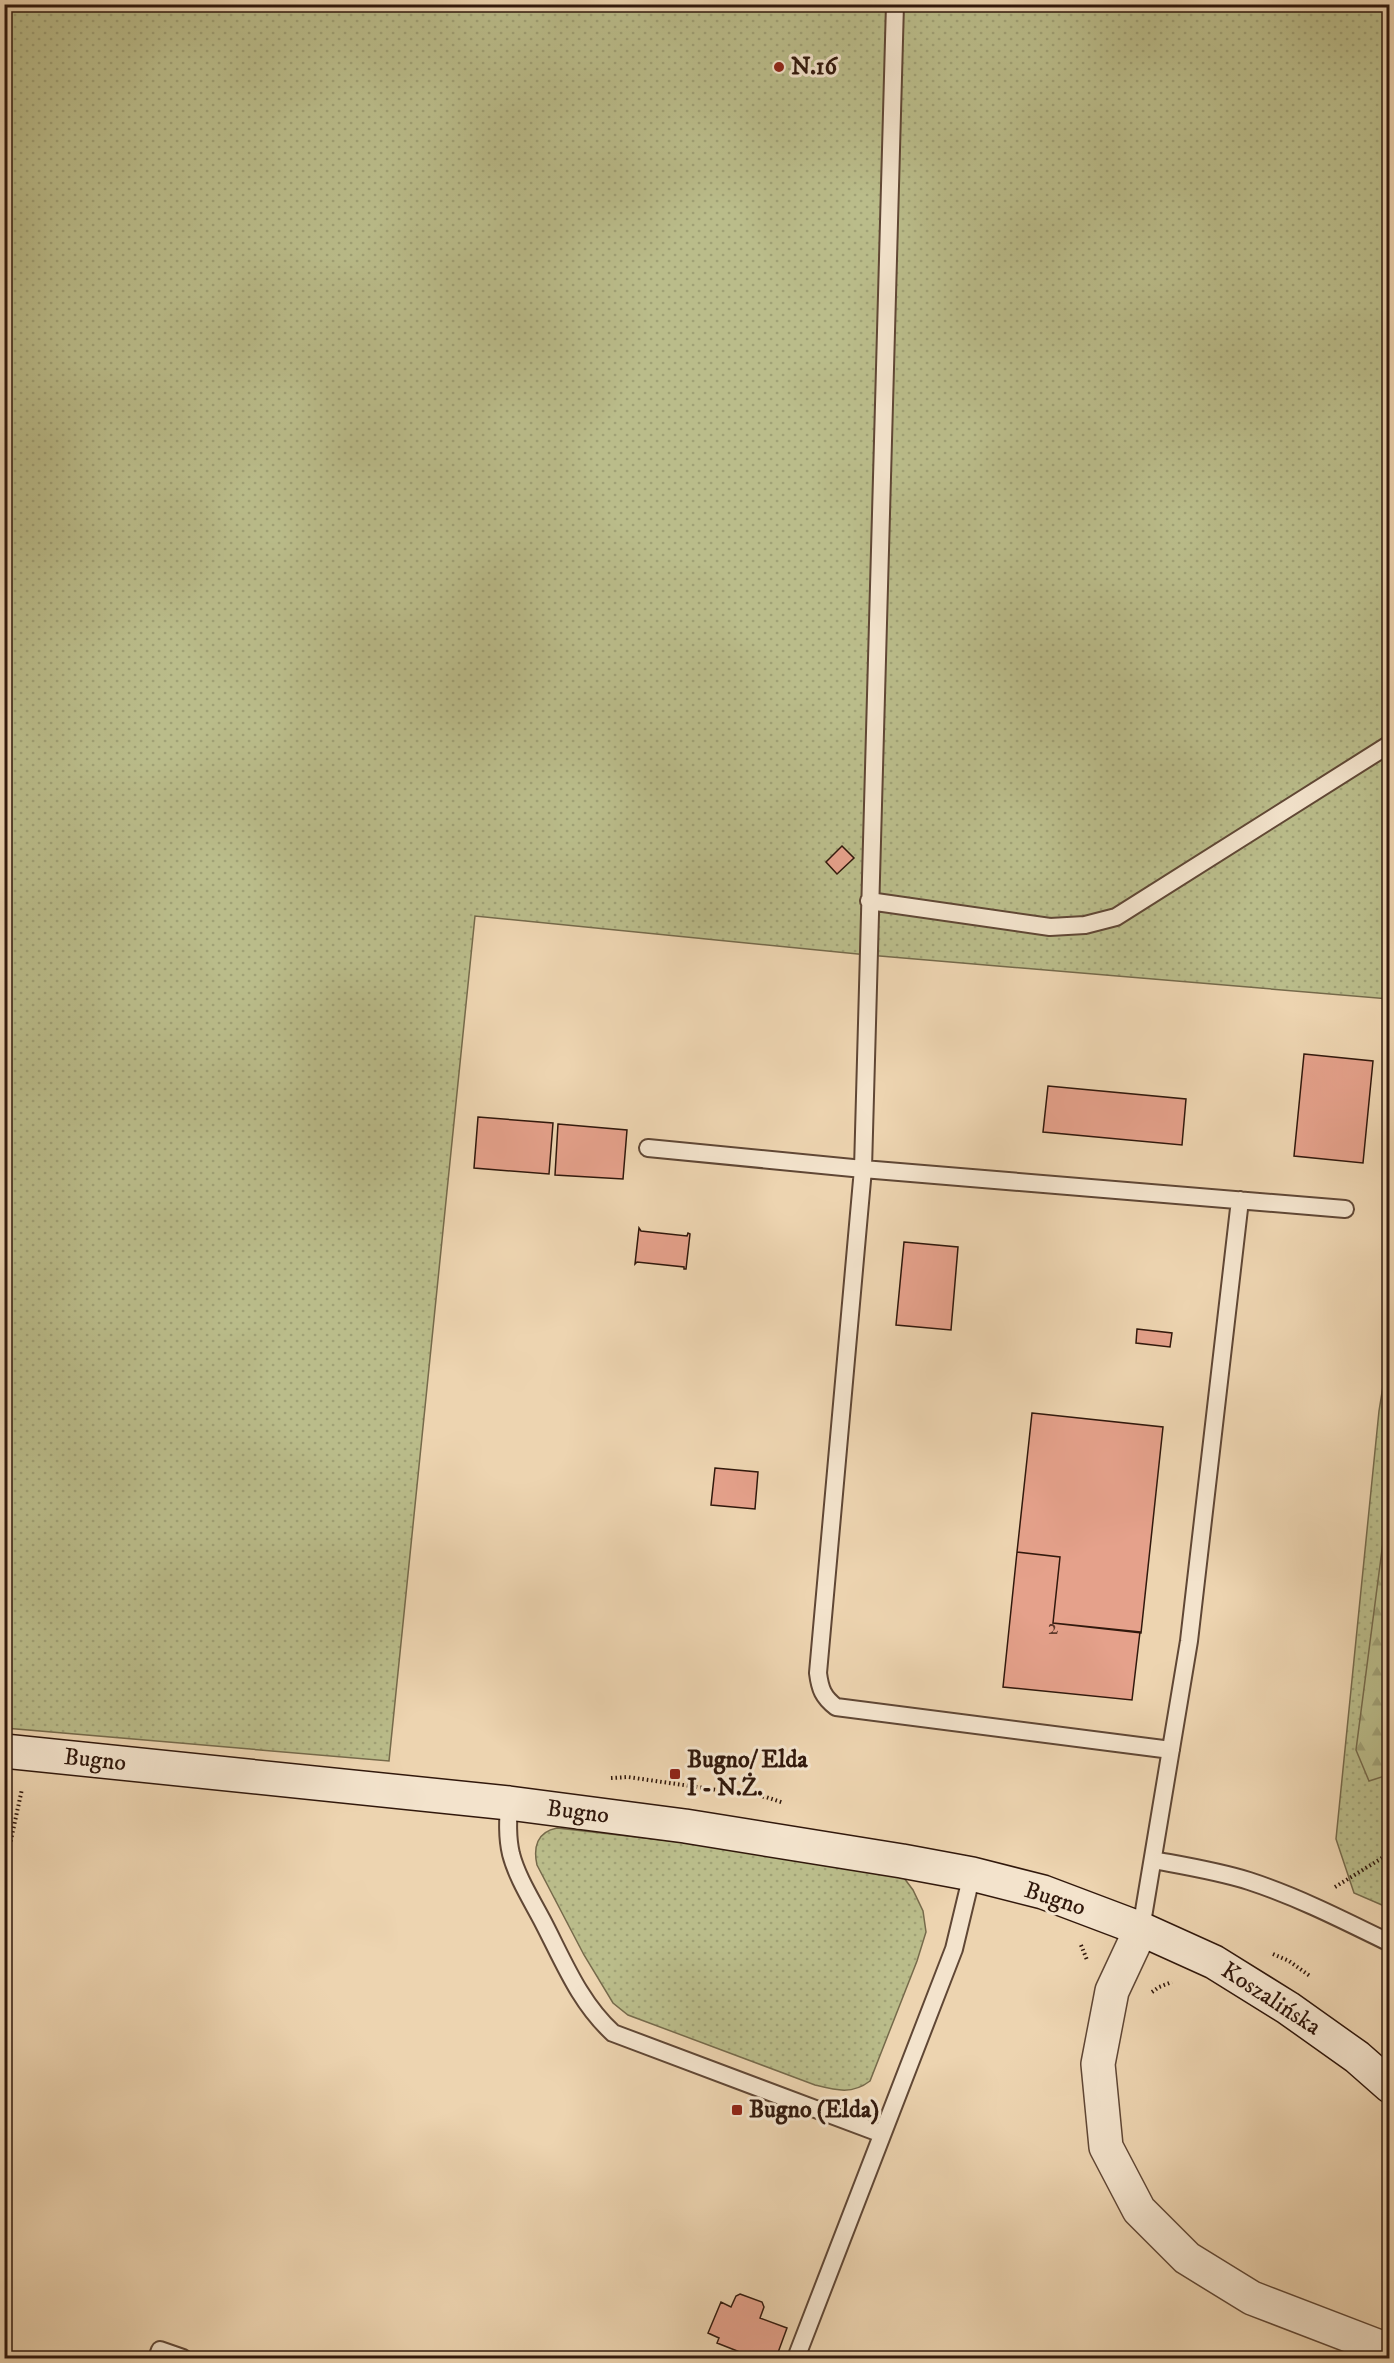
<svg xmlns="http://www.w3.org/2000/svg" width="1394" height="2363" font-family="'IM FELL DW Pica',serif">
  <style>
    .grass { fill: url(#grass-dots); stroke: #766a4b; stroke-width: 1.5 }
    .forest { fill: url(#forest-firs); stroke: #766a4b; stroke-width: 1.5 }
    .building { fill: #e5a18b; stroke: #31180c; stroke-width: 1.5 }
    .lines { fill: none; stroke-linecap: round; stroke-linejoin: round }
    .lane-casing { stroke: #604735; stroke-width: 20 }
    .street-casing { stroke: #604735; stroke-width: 36 }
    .secondary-casing { stroke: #31180c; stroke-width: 36 }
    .path { stroke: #31180c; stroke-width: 4; stroke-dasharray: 1.5 3; stroke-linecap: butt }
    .lane { stroke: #f3e3cc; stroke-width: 16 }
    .street { stroke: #f3e3cc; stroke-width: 33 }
    .secondary { stroke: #f3e3cc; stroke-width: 33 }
    .poi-dot { fill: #8f2418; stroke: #f3e3cc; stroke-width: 2 }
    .labels { text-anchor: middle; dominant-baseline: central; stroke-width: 6; stroke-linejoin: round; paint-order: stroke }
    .number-label { font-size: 21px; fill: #5e3a2c }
    .poi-label { font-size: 24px; font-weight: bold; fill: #31180c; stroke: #f3e3cc; text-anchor: start }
    .street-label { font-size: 24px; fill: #31180c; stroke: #f3e3cc }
  </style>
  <defs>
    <pattern id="grass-dots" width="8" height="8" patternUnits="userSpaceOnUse" patternTransform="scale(1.5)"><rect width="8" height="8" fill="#babc8a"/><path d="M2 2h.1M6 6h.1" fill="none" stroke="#a0a176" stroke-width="1.8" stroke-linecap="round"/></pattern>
    <pattern id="forest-firs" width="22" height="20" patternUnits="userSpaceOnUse" patternTransform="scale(1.5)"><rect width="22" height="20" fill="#babc8a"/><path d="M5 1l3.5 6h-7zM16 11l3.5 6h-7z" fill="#a0a176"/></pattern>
  </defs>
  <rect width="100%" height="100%" fill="#edd4b0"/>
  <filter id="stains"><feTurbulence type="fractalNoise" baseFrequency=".00333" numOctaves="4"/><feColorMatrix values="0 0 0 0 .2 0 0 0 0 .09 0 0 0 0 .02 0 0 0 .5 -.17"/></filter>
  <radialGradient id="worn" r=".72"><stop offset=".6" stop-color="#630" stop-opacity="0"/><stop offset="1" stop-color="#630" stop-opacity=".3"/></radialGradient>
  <path class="grass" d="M5,5H1389V999L868,955L475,916L389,1761L5,1728Z
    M1389,1349V1908L1354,1893L1336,1839L1379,1411Z
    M557,1828L855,1862L901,1874L913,1890L923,1911L926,1932L917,1961L870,2081C852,2095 835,2090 815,2085L628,2015L613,2003L584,1955L537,1865C533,1847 537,1832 557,1828Z"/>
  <path class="forest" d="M1389,1512V1773L1388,1775L1369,1781L1356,1750L1383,1542Z"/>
  <path class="building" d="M842,846L854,858L837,874L826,862Z
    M1304,1054L1373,1061L1363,1163L1294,1156Z
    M1048,1086L1186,1099L1182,1145L1043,1132Z
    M478,1117L553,1123L549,1174L474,1168Z
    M558,1124L627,1130L623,1179L555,1175Z
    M639,1228L641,1231L687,1236L688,1233L690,1234L686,1269H684V1267L637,1262L635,1264Z
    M904,1242L958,1247L951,1330L896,1325Z
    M1137,1329L1172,1333L1170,1347L1136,1343Z
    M1032,1413L1163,1427L1141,1633L1053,1623L1060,1557L1017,1552Z
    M715,1468L758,1472L755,1509L711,1505Z
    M1017,1552L1060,1557L1053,1623L1140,1632L1132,1700L1003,1687Z
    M740,2294L762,2302L764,2307L760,2318L787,2328L776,2358H755L717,2343L719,2338L708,2333L721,2302L731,2307L736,2296Z"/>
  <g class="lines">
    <defs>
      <path id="lane" d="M895,4L863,1169L818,1673C820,1689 823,1697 836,1707L1171,1750
        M869,901L1050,927L1085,925L1116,917L1390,744
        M648,1148L863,1169L1345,1209
        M509,1803C508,1820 507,1837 511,1854C517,1877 531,1899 542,1920C563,1960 579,2002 613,2033L882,2134
        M1153,1860C1185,1866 1217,1871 1249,1881C1298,1897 1343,1920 1390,1943
        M1141,1929L1189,1641L1240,1200
        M157,2358L160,2350L183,2358
        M796,2358L954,1949L972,1874"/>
      <path id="street" d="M1141,1929L1112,1991L1098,2064L1106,2147L1139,2210L1187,2258L1252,2298L1390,2351"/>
      <path id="secondary" d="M4,1751L509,1803L685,1826L902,1861L972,1874L1043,1892L1141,1929L1214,1962L1288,2008L1357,2057L1390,2086"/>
    </defs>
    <use href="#lane" class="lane-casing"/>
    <use href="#street" class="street-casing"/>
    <use href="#secondary" class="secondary-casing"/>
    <path class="path" d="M611,1778L628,1777L766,1797L784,1803
      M4,1872L22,1789
      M1335,1887L1382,1858L1390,1847
      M1081,1945L1087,1960
      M1273,1954L1289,1961L1310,1976
      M1152,1992L1159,1987L1172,1982"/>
    <use href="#lane" class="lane"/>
    <use href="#street" class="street"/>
    <use href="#secondary" class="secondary"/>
  </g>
  <g class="poi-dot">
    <circle cx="779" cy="67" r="6"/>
    <rect x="669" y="1768" width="12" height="12" rx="3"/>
    <rect x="731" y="2104" width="12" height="12" rx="3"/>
  </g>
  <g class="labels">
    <g class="number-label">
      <text x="1053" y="1628">2</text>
    </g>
    <g class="poi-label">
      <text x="791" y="67">N.16</text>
      <text x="687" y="1760">Bugno/ Elda<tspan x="687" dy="28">I - N.Ż.</tspan></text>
      <text x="749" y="2110">Bugno (Elda)</text>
    </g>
    <g class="street-label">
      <text transform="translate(95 1760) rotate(6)">Bugno</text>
      <text transform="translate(578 1812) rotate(7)">Bugno</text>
      <text transform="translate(1055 1899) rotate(18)">Bugno</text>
      <text transform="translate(1271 1999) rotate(33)">Koszalińska</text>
    </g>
  </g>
  <rect width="1394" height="2363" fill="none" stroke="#edd4b0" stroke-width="24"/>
  <rect x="6" y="6" width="1382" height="2351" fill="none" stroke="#31180c" stroke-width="3"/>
  <rect x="12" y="12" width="1370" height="2339" fill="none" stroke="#31180c" stroke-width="1.5"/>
  <rect width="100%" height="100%" filter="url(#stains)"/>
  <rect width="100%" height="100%" fill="url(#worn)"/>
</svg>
